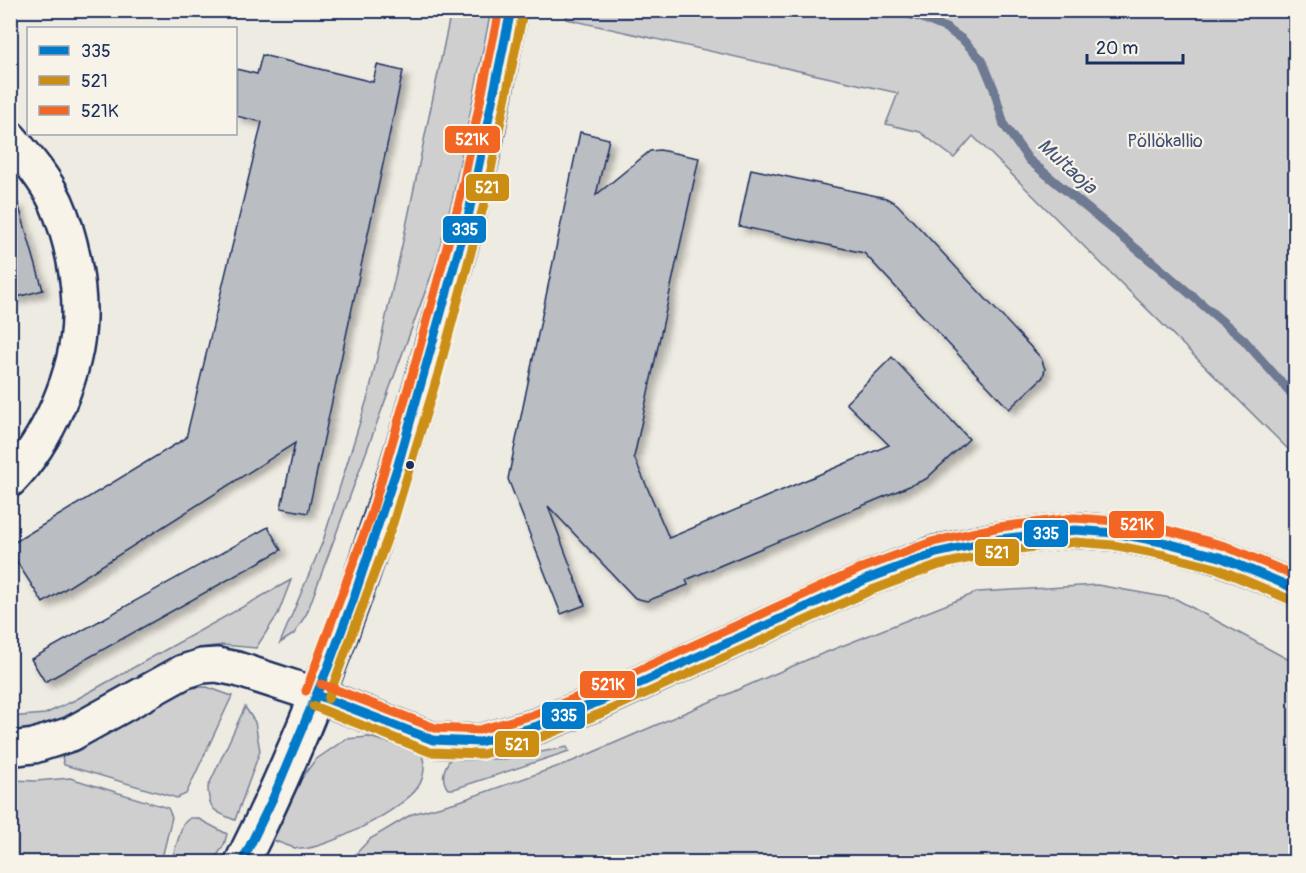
<svg xmlns="http://www.w3.org/2000/svg" width="1306" height="873" font-family="Pangolin,sans-serif">
  <style>
    .green { fill: #cfcfcf; stroke: #757f96; stroke-width: 1.5 }
    .lines { fill: none; stroke-linecap: round; stroke-linejoin: round }
    .stream { stroke: #6e7992; stroke-width: 9 }
    .building { fill: #babdc2; stroke: #1b2f5e; stroke-width: 1.5; filter: url(#shadow) }
    .minor-casing { stroke: #1b2f5e; stroke-width: 38 }
    .major-casing { stroke: #1b2f5e; stroke-width: 38 }
    .minor { stroke: #f7f3e8; stroke-width: 33 }
    .major { stroke: #f7f3e8; stroke-width: 33 }
    .bus-1-casing { stroke: #f7f3e8; stroke-width: 14 }
    .bus-2-casing { stroke: #f7f3e8; stroke-width: 14 }
    .bus-3-casing { stroke: #f7f3e8; stroke-width: 14 }
    .bus-1 { stroke: #007ac9; stroke-width: 9 }
    .bus-2 { stroke: #cb8e13; stroke-width: 9 }
    .bus-3 { stroke: #f26522; stroke-width: 9 }
    .bus-dot { fill: #1b2f5e; stroke: #f7f3e8; stroke-width: 2 }
    .labels { text-anchor: middle; dominant-baseline: central; stroke-width: 4.5; stroke-linejoin: round; paint-order: stroke }
    .park-label { font-size: 18px; fill: #3f4f75; stroke: #f7f3e8 }
    .water-label { font-size: 20px; font-style: italic; fill: #455478; stroke: #f7f3e8 }
    .line-badge { stroke: #f7f3e8; stroke-width: 2 }
    .badge-label { font-size: 16px; text-anchor: middle; font-weight: bold; fill: #fff }
  </style>
  <defs>
    <filter id="shadow"><feDropShadow dx="5.5" dy="5.5" stdDeviation="3" flood-color="#0004"/></filter>
  </defs>
  <rect width="100%" height="100%" fill="#eeebe2"/>
  <filter id="ink" filterUnits="userSpaceOnUse"><feTurbulence type="fractalNoise" baseFrequency=".0167" numOctaves="2"/><feDisplacementMap in="SourceGraphic" scale="12" xChannelSelector="R" yChannelSelector="G"/><feConvolveMatrix kernelMatrix="1 2 1 2 8 2 1 2 1" color-interpolation-filters="sRGB"/></filter>
  <g filter="url(#ink)">
    <path class="green" d="M451,11H491L453,197L435,265L307,613L294,634L280,643L323,541L369,393L403,241Z
      M568,11H1295V456L973,136L954,158L920,132L886,124L898,93L566,19Z
      M291,580L278,614L256,648L223,645L200,648L148,671L68,718L45,728L11,733L10,717L45,714L75,700Z
      M1097,585L1176,599L1295,663V862H348L370,839L412,814L460,801L573,761L809,659L978,592Z
      M207,687L232,696L186,794L177,798L64,765L62,757L186,688Z
      M245,707L255,722L260,751L235,820C215,812 208,810 208,787Z
      M369,737L421,752C426,765 425,776 418,787C404,809 325,850 300,849C292,848 281,843 273,840L301,779L315,760L346,739Z
      M567,747L569,751L454,789H448C440,779 444,767 451,758L504,759Z
      M70,778L168,808L172,817L161,862H11V780L36,781Z
      M190,818H197L227,834L224,845L213,862H171L183,824Z"/>
    <g class="lines">
      <path class="stream" d="M742,10L752,13L898,11L922,18L946,28L963,40L982,60L994,89L1004,125L1029,160L1162,270L1244,340L1296,399"/>
    </g>
    <path class="building" d="M262,55L373,82L377,65L403,71L308,513L281,508L295,443L43,603L10,551V545L186,438L262,122L236,116V69L257,74Z
      M580,132L609,139L596,195L650,151L660,150L699,158L634,457L669,538L889,445L846,403L892,357L969,439L926,479L686,580L688,585L647,601L635,598L548,506L585,605L561,614L508,479Z
      M751,169L886,198L897,204L1041,358L1045,369L1043,377L1009,409L864,253L739,226Z
      M18,203L43,290L10,299V204Z
      M268,527L281,550L45,682L31,659Z"/>
    <g class="lines">
      <defs>
        <path id="minor" d="M10,138C27,158 45,179 56,202C71,236 80,281 79,318C78,372 48,441 10,480
          M10,749L34,746L71,734L183,672L202,666L217,665L237,669L317,695L433,740L480,742L537,726L603,700L867,579L936,553L1000,539L1075,530L1115,533L1167,543L1220,557L1296,589"/>
        <path id="major" d="M242,862C327,693 388,511 437,328C449,286 462,244 472,201C487,138 498,74 511,10"/>
      </defs>
      <use href="#minor" class="minor-casing"/>
      <use href="#major" class="major-casing"/>
      <use href="#minor" class="minor"/>
      <use href="#major" class="major"/>
      <defs>
        <path id="bus-1" d="M317,695L433,740L480,742L537,726L603,700L867,579L936,553L1000,539L1075,530L1115,533L1167,543L1220,557L1296,589
          M242,862L273,798L328,667L353,600L398,465L468,217L511,10"/>
        <path id="bus-2" d="M328,699L393,523L438,374L484,204L523,12
          M313,706L430,752L483,754L541,737L607,711L872,590L939,565L1002,551L1075,542L1113,545L1164,555L1216,568L1291,600"/>
        <path id="bus-3" d="M321,684L435,728L479,730L533,715L598,689L862,568L932,542L999,527L1074,518L1117,521L1170,531L1225,546L1296,576
          M306,691L371,515L414,368L460,199L499,10"/>
      </defs>
      <use href="#bus-1" class="bus-1-casing"/>
      <use href="#bus-2" class="bus-2-casing"/>
      <use href="#bus-3" class="bus-3-casing"/>
      <use href="#bus-1" class="bus-1"/>
      <use href="#bus-2" class="bus-2"/>
      <use href="#bus-3" class="bus-3"/>
    </g>
  </g>
  <circle class="bus-dot" cx="410" cy="465" r="5"/>
  <g class="labels">
    <g class="park-label">
      <text x="1165" y="141">Pöllökallio</text>
    </g>
    <g class="water-label">
      <text transform="translate(1067 166) rotate(42)">Multaoja</text>
    </g>
  </g>
  <g class="line-badge">
    <rect x="444" y="125" width="57" height="29" rx="6" fill="#f26522"/>
    <rect x="465" y="173" width="45" height="29" rx="6" fill="#cb8e13"/>
    <rect x="442" y="215" width="45" height="29" rx="6" fill="#007ac9"/>
    <rect x="1108" y="510" width="57" height="29" rx="6" fill="#f26522"/>
    <rect x="1023" y="519" width="46" height="29" rx="6" fill="#007ac9"/>
    <rect x="974" y="538" width="46" height="29" rx="6" fill="#cb8e13"/>
    <rect x="579" y="670" width="57" height="29" rx="6" fill="#f26522"/>
    <rect x="541" y="701" width="45" height="29" rx="6" fill="#007ac9"/>
    <rect x="494" y="730" width="46" height="28" rx="6" fill="#cb8e13"/>
  </g>
  <g class="badge-label">
    <text x="472" y="145">521K</text>
    <text x="487" y="193">521</text>
    <text x="465" y="235">335</text>
    <text x="1137" y="530">521K</text>
    <text x="1046" y="539">335</text>
    <text x="997" y="558">521</text>
    <text x="608" y="690">521K</text>
    <text x="564" y="721">335</text>
    <text x="517" y="750">521</text>
  </g>
  <rect width="1306" height="873" fill="none" stroke="#f7f3e8" stroke-width="36"/>
  <rect x="18" y="18" width="1270" height="837" fill="none" stroke="#1b2f5e" stroke-width="2" filter="url(#ink)"/>
  <rect x="27" y="27" width="210" height="108" fill="#f7f3e8" stroke="#9fa5b1" stroke-width="1.5"/>
  <rect x="39" y="46" width="30" height="9" fill="#007ac9" stroke="#9fa5b1" stroke-width="1.5"/>
  <text x="81" y="57" font-size="18" fill="#1b2f5e">335</text>
  <rect x="39" y="76" width="30" height="9" fill="#cb8e13" stroke="#9fa5b1" stroke-width="1.5"/>
  <text x="81" y="87" font-size="18" fill="#1b2f5e">521</text>
  <rect x="39" y="106" width="30" height="9" fill="#f26522" stroke="#9fa5b1" stroke-width="1.5"/>
  <text x="81" y="117" font-size="18" fill="#1b2f5e">521K</text>
  <path d="M1087 54v9h96v-9" fill="none" stroke="#1b2f5e" stroke-width="3"/>
  <text x="1096" y="54" font-size="18" fill="#1b2f5e" stroke="#f7f3e8" stroke-width="4.5" paint-order="stroke">20 m</text>
</svg>
